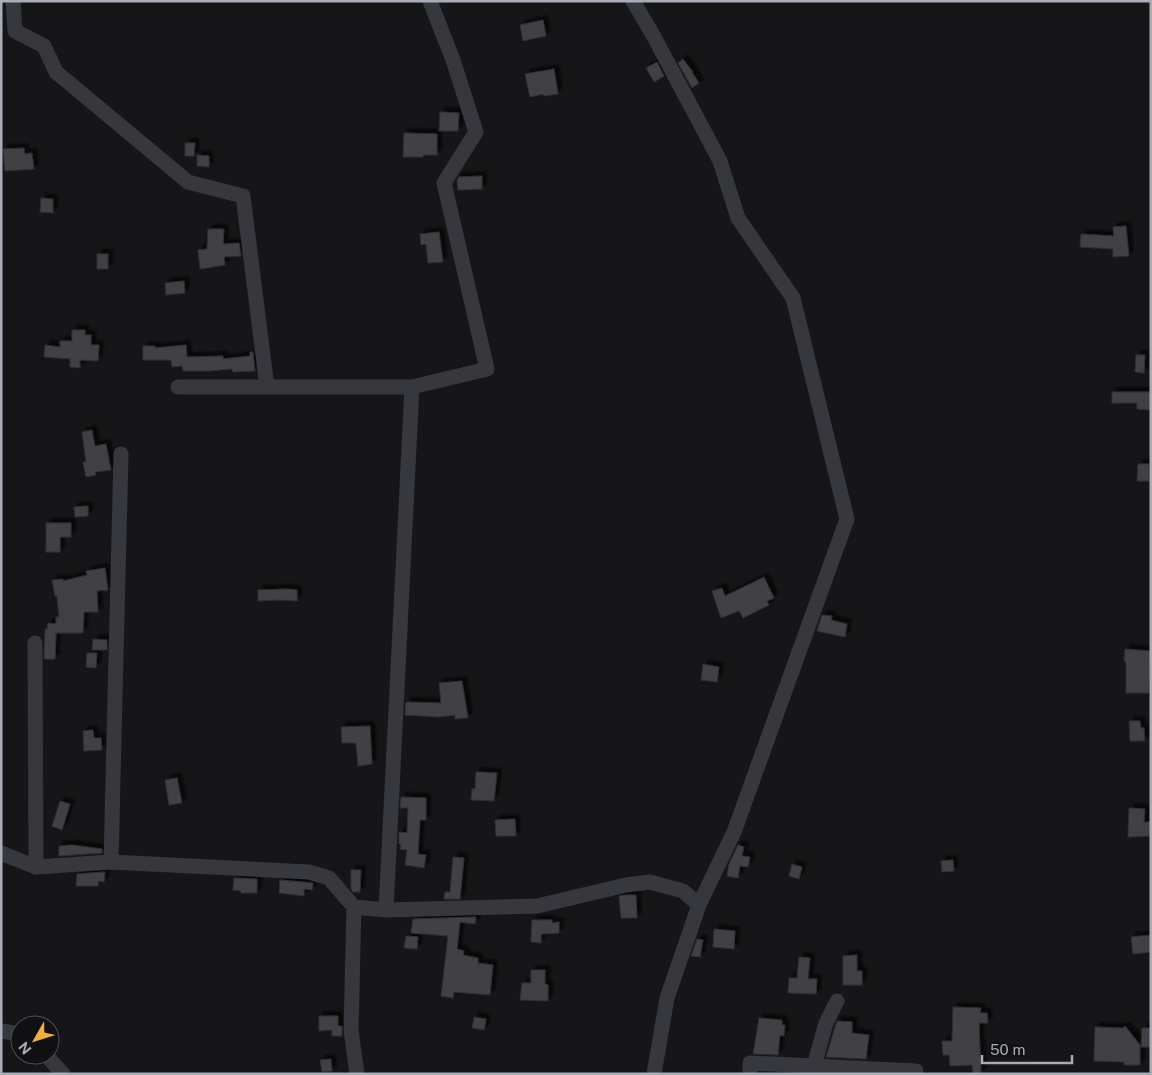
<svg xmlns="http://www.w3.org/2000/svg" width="1152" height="1075" font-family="'Public Sans',sans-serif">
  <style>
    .building { fill: #404145; stroke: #303034; filter: url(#shadow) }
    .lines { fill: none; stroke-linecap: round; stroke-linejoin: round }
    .minor { stroke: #37383d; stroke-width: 15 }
  </style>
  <defs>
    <filter id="shadow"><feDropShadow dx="4.5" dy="-4.5" stdDeviation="1" flood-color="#0009"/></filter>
  </defs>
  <rect width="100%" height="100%" fill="#161618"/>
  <path class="building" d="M543,20L546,36L523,41L520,25Z
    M683,59L693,72H692L699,83L692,88L678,63Z
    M657,62L664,76L654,82L646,68Z
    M554,69L558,94L544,96L543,94L530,97L525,74Z
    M440,112L459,113L458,131H439Z
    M404,133L437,134V155H423V157H403Z
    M185,143H195L194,156H185Z
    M24,148L25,154L32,153L34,169L5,171L3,149Z
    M197,155L209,156V167L197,166Z
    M482,176V189L458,190L457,180L459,177Z
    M41,198L53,199V213L40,212Z
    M1126,226L1129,256L1113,257V249L1080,247L1081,234L1114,236L1113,227Z
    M208,229H224L223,244L239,243L241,256L224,257L225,265L200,269L198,250L207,249Z
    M439,232L443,262L428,263L426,244L421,245L420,234Z
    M97,254H108V269H97Z
    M184,281L185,293L166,295L165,283Z
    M72,330H85V335H91V345H99L98,361L80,360V368L70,367V359L44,357L45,345L60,347V341H72Z
    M186,345L187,357L223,356V359L250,356V352H253L255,371L233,372L232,369L209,371H183L182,366L172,367L171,360H143V346H155V348Z
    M1136,355H1145L1144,373L1135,372Z
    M1112,392H1151V410L1137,409V403H1112Z
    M92,430L95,446L106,444L111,470L95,472L96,475L86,477L83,462H86L82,432Z
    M1138,464H1149V481H1137Z
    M88,506V516L75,517L74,507Z
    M46,523H71V537H60V552H46Z
    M105,568L108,590L97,591L98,612H84L83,633H56L55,659H44L45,629H47L48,623L56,624V617H59L57,596H55L52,580L63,579V581L87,575L86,571Z
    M764,577L774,598L767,601L769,605L743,618L739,611L721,618L712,591L722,588L725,596Z
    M288,589L297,590V601L280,600L258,601V590Z
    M822,615L832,616L831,620L847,624L845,637L817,631Z
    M93,639L107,640V650H92Z
    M1125,649L1151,651L1149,693H1126V662L1124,661Z
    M87,653H97L96,668L86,667Z
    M703,664L719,667L717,682L701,680Z
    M462,681L468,718L455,719V715L439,717L405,715L406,702L441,703L439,683Z
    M1129,721H1140L1141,728H1144L1145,741H1130Z
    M370,726L372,764L358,766L356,743H342L341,727Z
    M93,730L94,738H101L102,750L84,751L83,731Z
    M476,772L497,773L494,801L471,800L472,789H475Z
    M177,778L182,803L169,805L165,780Z
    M401,797L426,798V820H420L418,854L426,855L424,868L405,865L407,850L400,849L401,844H399V832L407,833L408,808H400Z
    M60,801L70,804L62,830L52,826Z
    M1129,808L1145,809L1144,822H1151V836L1128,837Z
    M515,819L516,836H496L495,820Z
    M72,845L102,849V853L59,856V846Z
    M738,845L744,847L742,856L750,857L748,867L740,866L738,878L727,876L729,864Z
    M453,857L464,858L460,899H444L445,892H450Z
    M953,860L954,871L942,872L941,861Z
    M792,864L802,867L799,879L789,876Z
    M351,870H361L360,892H353L351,889Z
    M105,872L104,882L98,881V886H76L77,874Z
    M234,878L257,879V893H241V891L233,890Z
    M280,880L313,883L312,890L304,889V896L279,893Z
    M625,895H636L637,918H621L619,896Z
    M476,917L475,924L460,922L457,949L464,951L463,955L478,958V963L493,965L490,995L454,992L453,998L441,996L448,936L411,933L413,919Z
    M532,920H552V923L559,922V933L541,934V943L531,942Z
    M714,929L735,931L734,949L713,947Z
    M1151,935V952L1133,954L1131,937Z
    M406,936L418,937L417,949L404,948Z
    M697,939L703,940L700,957L691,956Z
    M857,955V971H862V985H843V956Z
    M799,957L810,958L808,979H817L816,994L788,993L789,978H797Z
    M531,970H545V984L548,985V1001L520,1000L522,983H531Z
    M953,1007L981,1008L980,1013H987L988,1023H979L981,1074H973L972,1065L950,1066L949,1055H943L942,1041H952Z
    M319,1016H338V1026H342V1036H332V1030L319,1031Z
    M474,1017L486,1019L484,1030L472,1028Z
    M759,1018L782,1020V1025H785L784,1036L780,1035L778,1055L753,1054Z
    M837,1021L852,1022V1033L869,1035L866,1059L826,1057Z
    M1125,1026L1140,1045V1065H1124V1062L1094,1061L1095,1027L1123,1028Z
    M1142,1028H1151V1047H1141Z
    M331,1059L332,1071L322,1072L320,1060Z"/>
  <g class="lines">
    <path class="minor" d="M13,1L15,31L44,46L56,72L188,182L243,196L267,387
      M633,1L653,35L720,161L738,218L793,298L847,519L734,832L699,905L667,998L654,1074
      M178,387H412L487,369L444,183L476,132L453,60L430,1
      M35,643L36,867
      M1,853L36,867L111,862L309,872L329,878L354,907L386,910L537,906L626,885L650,882L683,891L699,905
      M111,862L121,454
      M354,907L351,1030L357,1074
      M386,910L412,387
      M1,1031L20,1034
      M46,1055L63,1074
      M814,1066L826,1023L837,1001
      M750,1074V1063L916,1071"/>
  </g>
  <rect width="1152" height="1075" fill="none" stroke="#a8adb8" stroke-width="5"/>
  <g transform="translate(35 1040) rotate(231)"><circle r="24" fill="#111113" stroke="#4d4f55"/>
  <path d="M0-4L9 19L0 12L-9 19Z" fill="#f2b134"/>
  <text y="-8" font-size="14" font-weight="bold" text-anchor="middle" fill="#a8adb8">N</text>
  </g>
  <path d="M982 1055v8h90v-8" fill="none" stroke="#a8adb8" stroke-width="2.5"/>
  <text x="990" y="1055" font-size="15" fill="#a8adb8" stroke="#111113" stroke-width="4" paint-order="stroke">50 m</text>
</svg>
